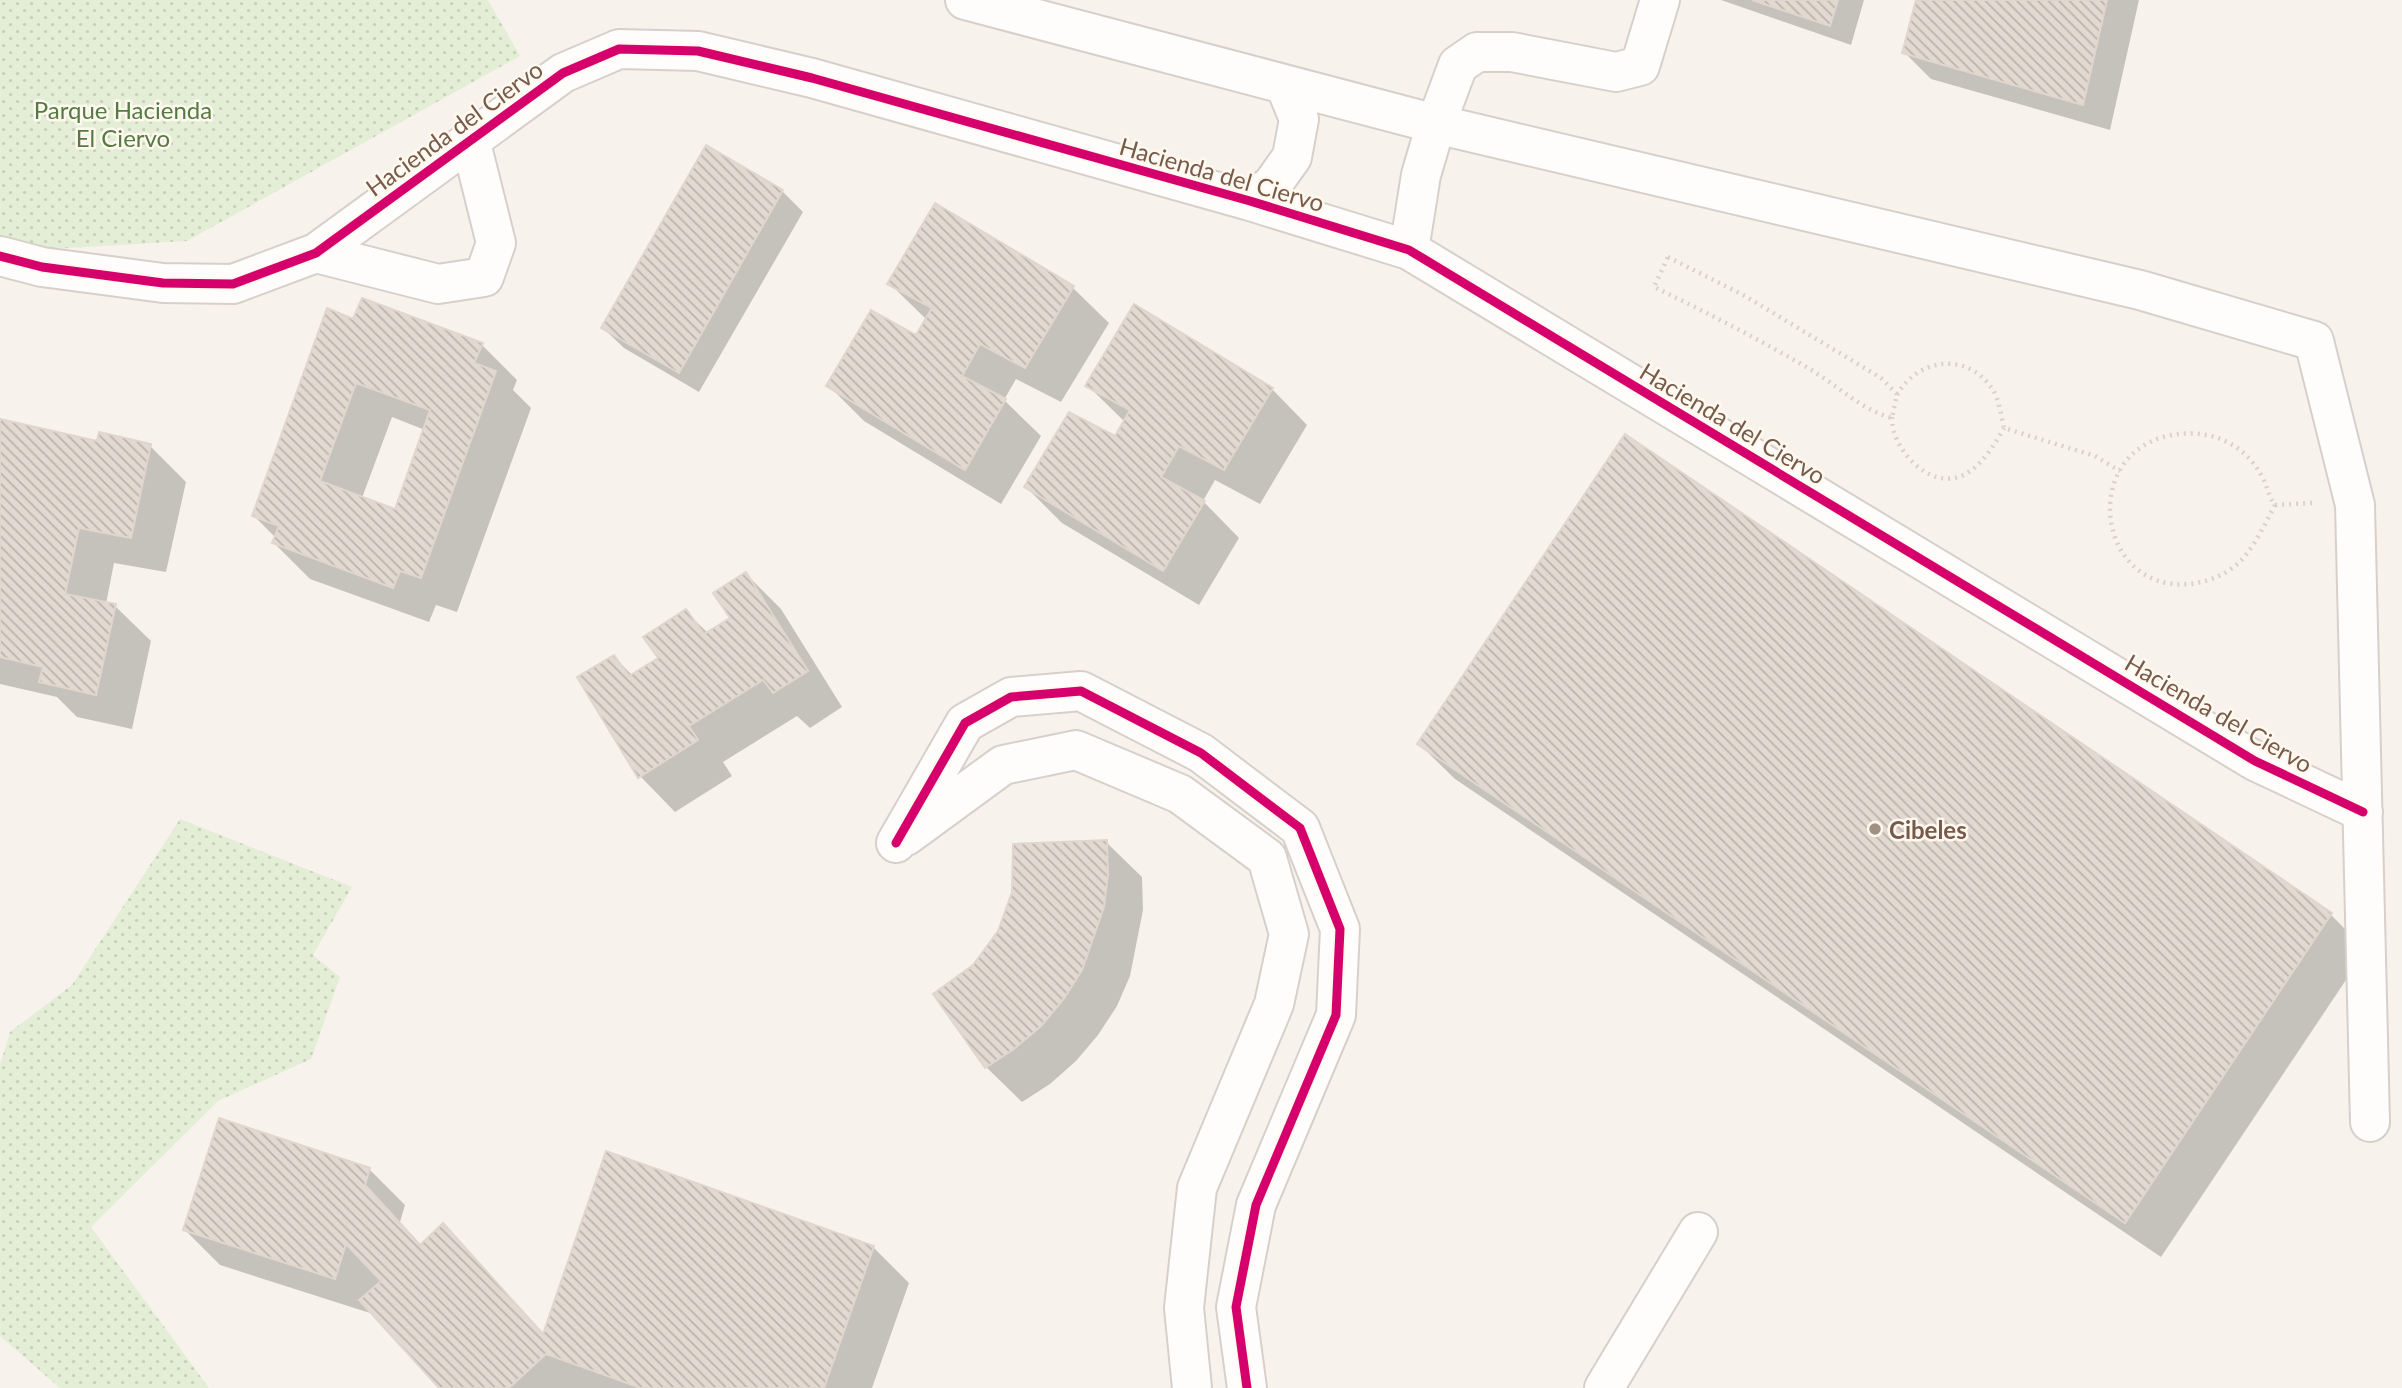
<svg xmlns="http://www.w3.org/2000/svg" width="2402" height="1388" font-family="Lato,sans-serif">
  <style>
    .grass { fill: url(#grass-dots) }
    .shadow { fill: #0003; fill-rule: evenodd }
    .building { fill: url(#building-back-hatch); stroke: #e0d6ce; stroke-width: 2; fill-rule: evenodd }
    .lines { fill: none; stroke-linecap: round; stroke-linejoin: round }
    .minor-casing { stroke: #d7d0ca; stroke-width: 42 }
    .path { stroke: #d8d1cc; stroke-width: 4.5; stroke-dasharray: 2 5; stroke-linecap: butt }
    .minor { stroke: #fefdfc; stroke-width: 38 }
    .cycleway-casing { stroke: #fff8ee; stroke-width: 13 }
    .cycleway { stroke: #d6006c; stroke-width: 9 }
    .poi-dot { fill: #a39084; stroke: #fff8ee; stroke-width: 2.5 }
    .labels { text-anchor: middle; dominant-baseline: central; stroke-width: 5; stroke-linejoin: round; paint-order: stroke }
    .park-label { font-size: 24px; fill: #547b44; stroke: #fff8ee }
    .street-label { font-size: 24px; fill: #765b4c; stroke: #fff8ee }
    .poi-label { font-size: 24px; font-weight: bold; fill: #765b4c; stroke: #fff8ee; text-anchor: start }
  </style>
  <defs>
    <pattern id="grass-dots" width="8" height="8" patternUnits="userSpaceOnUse" patternTransform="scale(1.75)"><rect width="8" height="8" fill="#e4eed7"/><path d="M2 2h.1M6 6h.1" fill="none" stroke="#c7ceba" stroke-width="1.8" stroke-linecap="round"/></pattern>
    <pattern id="building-back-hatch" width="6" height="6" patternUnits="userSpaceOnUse" patternTransform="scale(1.75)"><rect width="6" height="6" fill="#e2d9d1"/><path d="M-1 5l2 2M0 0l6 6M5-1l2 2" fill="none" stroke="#bcb3ac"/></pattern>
  </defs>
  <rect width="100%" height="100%" fill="#f7f3ec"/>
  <path class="grass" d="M0,0H488L520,56L187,241L18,251L0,240Z
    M180,819L352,887L313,955L340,977L311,1059L218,1101L91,1227L209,1388H60L0,1336V1065L10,1032L72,985Z"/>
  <path class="shadow" d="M1721,0H1864L1851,45Z
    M1918,0H2139L2110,130L1931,79L1904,52Z
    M782,191L803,212L699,392L624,348L603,328Z
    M936,205L1073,288L1109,323L1061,402L1016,379L1004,400L1041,436L1001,504L864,421L829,386L917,337L927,320L889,283Z
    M354,321L482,345L517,380L513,390L531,408L457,612L436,605L429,622L310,579L274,543L276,538L254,516ZM392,417L425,430L397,511L362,498Z
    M1087,385L1272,389L1307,425L1260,504L1215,480L1203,501L1239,538L1199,605L1062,523L1026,487L1116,438L1125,422Z
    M0,421L98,443L150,446L186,482L166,572L114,563L106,604L115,606L151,641L132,729L77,717L57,697L0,684Z
    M1625,437L2331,915L2366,950L2161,1257L1455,779L1419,744Z
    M746,574L781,609L842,707L810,728L797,716L723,762L732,776L675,812L640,776L614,657L633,676L660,658L686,612L708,633L732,618Z
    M1106,842L1142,877L1143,910L1130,976L1117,1006L1098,1035L1076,1061L1050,1084L1022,1102L986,1067L974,966Z
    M369,1169L405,1205L400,1222L422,1246L443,1226L545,1335L873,1247L909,1283L872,1388H441L371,1311L370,1313L220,1265L184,1229Z"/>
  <path class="building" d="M1752,0H1838L1830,26Z
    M1916,0H2107L2083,105L1902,53Z
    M706,145L783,190L679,373L601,328Z
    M935,203L1074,286L1025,368L980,344L962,376L1006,399L965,470L826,386L871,310L916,335L932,308L887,284Z
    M362,298L483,343L474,363L496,371L421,578L400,571L393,588L272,543L279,526L252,516L327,308L353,319ZM356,383L430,410L395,509L320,481Z
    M1134,304L1273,388L1224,470L1179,446L1161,477L1205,501L1163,571L1024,487L1069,412L1115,436L1130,410L1085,386Z
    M0,419L97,441L99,432L151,444L131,538L79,528L65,594L116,604L96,695L39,682L43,667L0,657Z
    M1625,434L2332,913L2125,1223L1417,744Z
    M746,572L808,671L773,693L763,680L689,726L698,740L638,778L577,677L614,655L629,676L658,658L643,637L686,609L704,634L730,618L713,593Z
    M1107,840L1108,874L1104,907L1082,970L1063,1000L1041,1026L1014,1049L985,1068L933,994L973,965L998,931L1012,892L1013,844Z
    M219,1118L370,1168L365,1185L420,1245L443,1223L543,1334L606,1151L874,1246L824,1388H641L546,1354L509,1388H439L359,1300L381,1281L346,1244L335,1279L183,1230Z"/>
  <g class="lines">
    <defs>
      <path id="minor" d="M965,0L1436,124L2140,290L2314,341L2355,505L2370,1122
        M1250,201L1272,185L1292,157L1299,119L1285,85
        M1409,250L1421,175L1436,124L1458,65L1477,52H1512L1616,72L1640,66L1660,0
        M316,253L438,284L484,277L496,243L470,139
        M0,256L42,267L163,283L233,284L316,253L563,73L619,49L698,51L812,78L1250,201L1409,250L2255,761L2363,812
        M906,836L1003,765L1076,750L1180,794L1267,858L1289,934L1274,1004L1197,1188L1184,1308L1192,1388
        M896,843L965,723L1011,697L1081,691L1201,753L1300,828L1340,929L1336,1015L1256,1205L1236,1307L1247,1388
        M1604,1388L1698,1232"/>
    </defs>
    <use href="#minor" class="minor-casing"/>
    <path class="path" d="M1668,257L1745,296L1881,378L1897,394L1892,418C1861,410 1836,384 1808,368C1758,339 1706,312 1654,287Z
      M1897,395C1918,358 1966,352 1991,387C1999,397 2001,416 2004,428L2095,456L2120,471
      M1892,417C1891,451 1935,497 1970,471C1984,462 1996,442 2004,428
      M2275,505C2266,522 2257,541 2245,556C2231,573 2210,582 2189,584C2098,592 2079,457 2167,436C2205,427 2244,441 2262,477C2268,487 2268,496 2275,505L2312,503"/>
    <use href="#minor" class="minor"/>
    <defs>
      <path id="cycleway" d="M0,256L42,267L163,283L233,284L316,253L563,73L619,49L698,51L812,78L1250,201L1409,250L2255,761L2363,812
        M896,843L965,723L1011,697L1081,691L1201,753L1300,828L1340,929L1336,1015L1256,1205L1236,1307L1247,1388"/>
    </defs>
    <use href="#cycleway" class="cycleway-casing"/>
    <use href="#cycleway" class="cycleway"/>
  </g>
  <circle class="poi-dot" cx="1875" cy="829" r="7"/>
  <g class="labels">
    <g class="park-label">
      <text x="123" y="109">Parque Hacienda<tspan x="123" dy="28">El Ciervo</tspan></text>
    </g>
    <g class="street-label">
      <text transform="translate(454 128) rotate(-36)">Hacienda del Ciervo</text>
      <text transform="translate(1222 174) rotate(16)">Hacienda del Ciervo</text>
      <text transform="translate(1733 423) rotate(31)">Hacienda del Ciervo</text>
      <text transform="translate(2219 713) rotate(30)">Hacienda del Ciervo</text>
    </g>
    <g class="poi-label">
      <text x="1889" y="829">Cibeles</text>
    </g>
  </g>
</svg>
